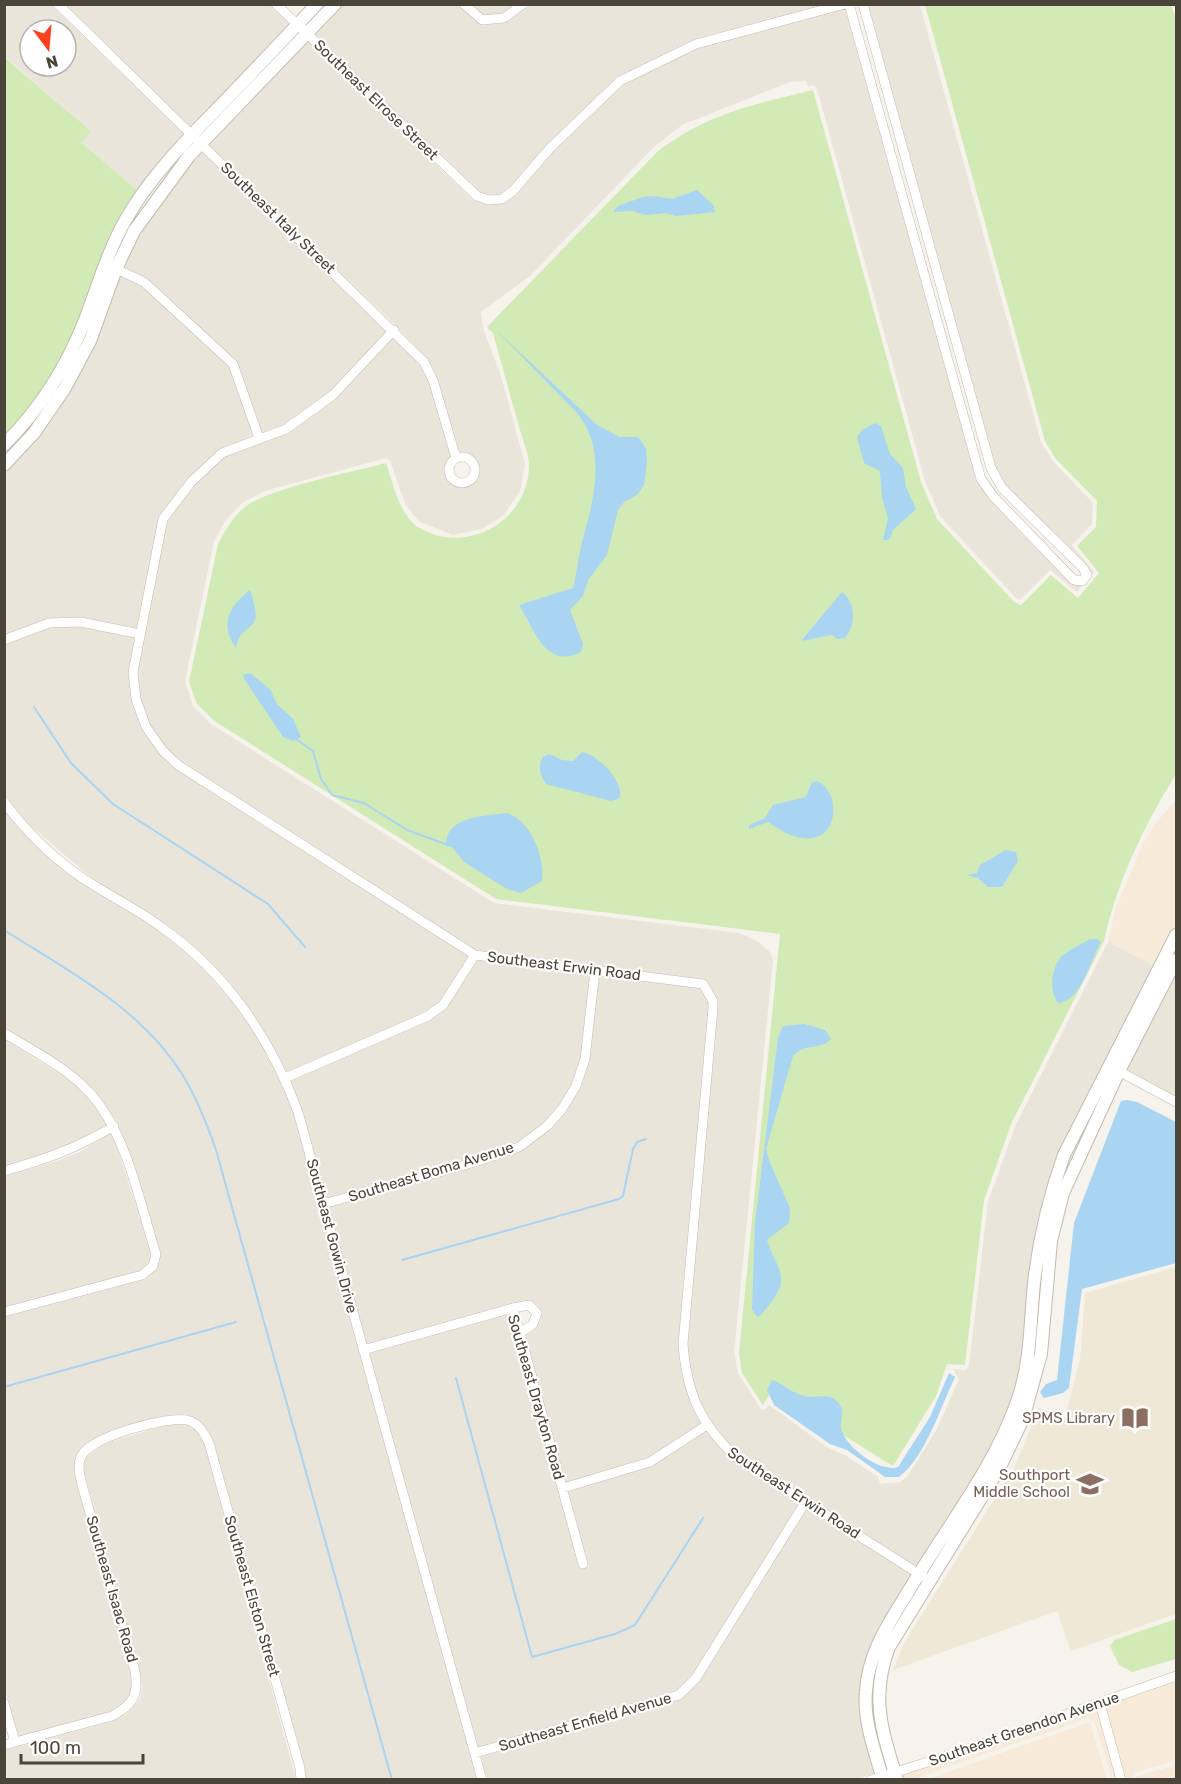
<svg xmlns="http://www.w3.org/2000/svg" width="1181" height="1784" font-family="Rubik,sans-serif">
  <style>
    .residential { fill: #eae5da; fill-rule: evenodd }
    .commercial { fill: #f7ead8 }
    .education { fill: #efe8d6 }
    .green { fill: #d2eab5 }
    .water { fill: #a9d4f2 }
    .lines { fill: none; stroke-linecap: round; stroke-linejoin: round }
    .stream { stroke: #a9d4f2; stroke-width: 2 }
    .minor-casing { stroke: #c2bbae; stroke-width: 10 }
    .tertiary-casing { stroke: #c2bbae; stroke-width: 14 }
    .minor { stroke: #fff; stroke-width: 9 }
    .tertiary { stroke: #fff; stroke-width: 12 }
    .labels { text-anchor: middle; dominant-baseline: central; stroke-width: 4.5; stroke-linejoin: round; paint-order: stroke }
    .street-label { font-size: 15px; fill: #4b4439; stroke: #fff }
    .education-label { font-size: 15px; fill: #785e54; stroke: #fff; text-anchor: end }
  </style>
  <rect width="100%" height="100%" fill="#f6f3ec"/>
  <path class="residential" d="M5,5H51L185,135L139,192L82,143L91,131L5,57ZM30,30H66V66H30Z
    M64,5H270L291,25L192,128Z
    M341,5H458L482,25L507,22L531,5H827L694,39L617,77L547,145L510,188L500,194L489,195L479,192L313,34Z
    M470,5H515L503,13L483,16Z
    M868,5H920L1041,442L1053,461L1093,503L1092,524L1072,545L1094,572L1091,576L1085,565L1005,485L995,466Z
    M845,9L977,480L990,500L1066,579L1073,584L1083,585L1077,592L1050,570L1020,600L1016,598L940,516L925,481L817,89L814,85L808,86L806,81L790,82L682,125L654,147L530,276L481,312L483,328L501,376L525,464L520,491L503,516L482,529L453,535L420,522L406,506L390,461L386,458L265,491L242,503L226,520L214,541L185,681L193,706L211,724L494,903L739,933L757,941L770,952L773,960L734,1352L738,1373L761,1409H765L769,1405L828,1448L845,1455L878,1477L880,1484L900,1482L907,1477L937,1429L959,1379L953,1369L966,1370L969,1366L988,1202L1016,1124L1108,942L1155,966L1060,1152L1014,1397L984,1462L917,1567L740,1456L725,1441L700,1407L690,1375L687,1344L717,999L706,981L476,950L180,761L166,747L150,725L140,698L137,672L167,522L194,485L224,457L289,433L336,399L394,337L421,365L429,382L451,456L444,467L447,480L452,485L463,488L473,484L478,475L475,459L469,454L459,453L427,359L394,324L207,144L307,40L472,199L489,205L503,203L516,195L553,152L623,85L697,48Z
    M201,150L388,330L330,391L284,424L262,432L236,360L146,279L122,266L137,233Z
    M119,275L142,286L230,366L254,435L219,449L188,479L159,516L137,628L81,617L49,618L5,635V472L38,436L94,344Z
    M81,626L135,637L128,672L132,700L142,729L159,753L469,956L440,1002L426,1011L287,1072L257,1020L228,982L195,947L163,922L95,881L25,821L5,795V645L51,627Z
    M4,809L18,827L90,889L159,930L190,954L222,988L251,1025L281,1080L294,1114L478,1779H305L304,1767L213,1442L203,1425L187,1414L168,1415L100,1435L86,1443L77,1455L75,1467L131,1672L132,1696L124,1705L111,1712L18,1737L4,1687L5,1317L143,1280L155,1270L160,1253L116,1120L93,1090L70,1069L5,1028Z
    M477,960L590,975L581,1058L572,1084L559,1106L544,1122L517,1142L474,1158L326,1198L302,1111L290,1081L430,1020Z
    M1176,970V1097L1125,1069Z
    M599,976L701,988L709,1002L678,1343L682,1377L693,1410L701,1424L648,1457L566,1483L525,1336L533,1331L540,1322L541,1313L538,1306L530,1301L517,1302L366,1344L328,1207L477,1167L520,1151L549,1130L566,1112L579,1089Z
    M4,1039L65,1077L87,1096L108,1124L54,1152L5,1166Z
    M112,1132L152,1254L149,1263L140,1271L5,1307V1176L57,1161L82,1151Z
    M510,1314L581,1569L589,1567L568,1492L652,1466L706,1431L736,1463L800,1502L693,1675L677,1690L478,1748L368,1354Z
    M170,1424L188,1425L197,1430L205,1444L296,1779L5,1780V1750L114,1721L128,1713L140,1699L142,1687L139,1670L83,1468L85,1458L103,1444Z
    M808,1507L912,1575L863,1673L877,1773L853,1780H486L480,1757L682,1698L700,1681Z"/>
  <path class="commercial" d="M1176,800V925L1155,966L1108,942L1115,910L1143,843L1156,823Z
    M1176,1681V1760L1133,1773L1132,1779H1125L1105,1706Z
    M1097,1709L1117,1779H1112L1094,1721L1088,1718L914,1779H902L901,1775Z
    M1090,1722L1107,1779H928Z
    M1176,1765V1779H1136L1135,1777Z"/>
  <path class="education" d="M1176,1267V1614L1071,1651L1057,1611L893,1670L904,1643L1015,1466L1039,1408L1065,1417L1080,1359L1085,1293Z"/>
  <path class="green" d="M925,5H1171L1176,18V774C1144,826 1117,881 1104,941L1012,1122L984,1200L965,1365L947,1364L936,1396L893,1466L772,1391L763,1405L742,1373L739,1353L780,934L496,899L213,720L197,704L189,682L218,544C225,531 233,516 245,507C269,488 353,472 386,463C393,483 399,514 418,527C466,557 529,521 529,465C529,454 523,441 520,430C511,398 502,366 493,333L487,327L658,151C710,112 753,105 813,90L921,482L937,519L1014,602L1021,605L1051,575L1078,598L1099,573L1077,546L1096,527L1097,501L1055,458L1045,441Z
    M4,57L91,131L82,143L139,192L67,349L34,405L4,439Z
    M1176,1619V1659L1132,1672L1119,1665L1110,1646L1114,1640Z"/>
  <path class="water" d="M697,190L713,205L715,212L676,216L666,213L646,215L632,211L613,212L618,206L643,197L653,196L672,199Z
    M495,329L596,424L619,437H638L646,448L647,463L644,485L637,495L624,502L618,510L607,555L588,580L583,596L570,610L583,644L581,652C545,671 533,626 519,605L573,588C577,573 578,557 582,542C594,499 607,452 578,414Z
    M875,423L881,426L890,454L903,468L906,487L916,509L893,530L889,540H883L888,518L882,498L880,471L864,463L857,437L862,430Z
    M250,590C267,638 241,618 236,648C219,625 229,606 250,590Z
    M842,592C856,602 856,626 845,638L837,639L832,635L801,641Z
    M250,673L270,689L277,704L293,719L301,737L293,741L283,737L246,682L243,675Z
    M582,752C598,755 623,780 620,798L611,801L546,784C540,775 537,767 543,757L549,754L562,760L573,761Z
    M817,781C848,794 837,872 768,822L749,829V825L765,818L773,805L806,797L812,782Z
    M507,813C531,821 545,857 542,881L521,893L507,889L464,862L452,847L446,846C445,816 484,816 507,813Z
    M1006,850L1016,852L1018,861L1002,887H988L978,878L967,875L977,873L980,865Z
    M1090,939H1097L1101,942C1090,960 1082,1001 1058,1003C1049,991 1051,969 1061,957C1068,950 1082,944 1090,939Z
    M804,1024L825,1030L831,1039C820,1051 806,1042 793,1056L766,1149L770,1163L790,1208L789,1223L767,1240C775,1267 792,1276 771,1302C767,1308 763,1313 758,1317L752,1310L755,1223L778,1038L783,1026Z
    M1127,1100L1137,1102L1176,1122V1263L1082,1289L1069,1388L1063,1393L1044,1398L1040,1392L1046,1384L1057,1380L1074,1223L1121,1101Z
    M949,1373L955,1377C940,1408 926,1456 899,1477H885L847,1450L830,1444L774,1405L767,1390L772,1380C783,1383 790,1392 801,1395C818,1401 832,1388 842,1409C843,1415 840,1423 841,1428C845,1447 880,1473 898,1467L930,1417Z"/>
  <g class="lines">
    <path class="stream" d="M34,707L71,763L113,804L268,904L305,947
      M296,739L313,751L321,779L332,795L364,803L407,830L445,844
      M4,930C68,971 141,1008 182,1074C197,1098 207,1124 216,1150L392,1780
      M402,1260L619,1199L623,1196L633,1149L637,1142L646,1139
      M456,1378L532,1657L615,1634L635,1625L703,1518
      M4,1387L236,1322"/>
    <defs>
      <path id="minor" d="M58,4L424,362L433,380L456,458
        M276,4L477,196L488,200L502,199L513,191L550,148L620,81L696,44L845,4
        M464,4L482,20L504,18L523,4
        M849,4L981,479L993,496L1069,575L1074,580L1082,581L1087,575L1083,568L1002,488L991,468L863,4
        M112,267L144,282L233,364L259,438
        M394,330L333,395L286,429L222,453L191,482L163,519L133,672L136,699L146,727L163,751L178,765L475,955L703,984L713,1001V1008L683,1344C687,1394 700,1424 738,1459L924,1577
        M449 470a13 13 0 1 1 26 0a13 13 0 1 1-26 0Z
        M4,640L49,623L81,622L140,634
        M4,802C28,834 60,865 95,886C117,900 140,911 161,927C226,972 271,1039 298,1112L482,1780
        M4,1033C33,1051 68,1068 91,1094C128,1137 139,1201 156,1254L153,1266L142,1275L4,1312
        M1115,1069L1176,1102
        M285,1078L428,1016L443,1005L475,955
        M4,1171C47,1159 77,1148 114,1126
        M323,1204L475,1162L519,1147L547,1126L562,1109L576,1086L585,1059L595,971
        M513,1308L529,1305L537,1313L533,1324L520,1333
        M363,1350L513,1308L583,1564
        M563,1488L650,1462L707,1425
        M4,1703L15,1742
        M1100,1703L1121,1780
        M4,1745L112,1716C133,1705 139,1695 135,1671L82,1485C80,1476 77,1466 81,1457C88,1437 167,1416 187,1420C199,1423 204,1433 209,1443L300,1768L301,1780
        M475,1753L679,1695L696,1678L806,1501
        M871,1780L959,1752L1176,1676"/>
      <path id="tertiary" d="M4,445C39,410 67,366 85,320C98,285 108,251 126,219C150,177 183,144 216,110C250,75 283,40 317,4
        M4,465L34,433L65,388L90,341L116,269L134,231L189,156L335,4
        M883,1780C875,1751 863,1721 866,1691C868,1653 889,1623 908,1592C945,1529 994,1469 1018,1399C1031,1361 1030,1322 1034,1283C1039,1238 1049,1197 1064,1155L1176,935
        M897,1780C882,1730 870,1698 889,1647L999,1469L1023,1419L1041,1354L1051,1241L1063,1193L1119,1071L1176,960"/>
    </defs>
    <use href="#minor" class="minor-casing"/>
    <use href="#tertiary" class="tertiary-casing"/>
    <use href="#minor" class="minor"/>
    <use href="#tertiary" class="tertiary"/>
  </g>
  <defs>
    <symbol id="library-bare" viewBox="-9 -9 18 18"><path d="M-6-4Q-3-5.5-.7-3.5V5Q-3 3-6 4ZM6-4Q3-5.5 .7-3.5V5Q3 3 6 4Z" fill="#8d6e63" stroke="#fff" stroke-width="2.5" paint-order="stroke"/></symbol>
    <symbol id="school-bare" viewBox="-9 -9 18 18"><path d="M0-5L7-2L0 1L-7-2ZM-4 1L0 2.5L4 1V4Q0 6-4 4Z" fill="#8d6e63" stroke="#fff" stroke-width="2.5" paint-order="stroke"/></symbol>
  </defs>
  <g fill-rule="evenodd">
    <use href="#library-bare" x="1116" y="1399" width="38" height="38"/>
    <use href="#school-bare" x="1071" y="1465" width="38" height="38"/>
  </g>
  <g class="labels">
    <g class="street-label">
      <text transform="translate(376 100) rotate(44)">Southeast Elrose Street</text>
      <text transform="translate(278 218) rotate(44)">Southeast Italy Street</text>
      <text transform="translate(564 966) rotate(7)">Southeast Erwin Road</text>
      <text transform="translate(431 1172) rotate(-17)">Southeast Boma Avenue</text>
      <text transform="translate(332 1236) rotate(75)">Southeast Gowin Drive</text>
      <text transform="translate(536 1397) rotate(74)">Southeast Drayton Road</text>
      <text transform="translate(794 1493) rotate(33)">Southeast Erwin Road</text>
      <text transform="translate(112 1589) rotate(74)">Southeast Isaac Road</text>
      <text transform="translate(252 1596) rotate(74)">Southeast Elston Street</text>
      <text transform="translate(585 1722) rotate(-16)">Southeast Enfield Avenue</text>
      <text transform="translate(1024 1729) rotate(-19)">Southeast Greendon Avenue</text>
    </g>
    <g class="education-label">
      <text x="1115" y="1418">SPMS Library</text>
      <text x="1070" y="1475">Southport<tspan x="1070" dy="17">Middle School</tspan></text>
    </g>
  </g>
  <rect width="1181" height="1784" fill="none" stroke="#4b4439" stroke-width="12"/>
  <g transform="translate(48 48) rotate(164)"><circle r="28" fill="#ffffff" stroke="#b7b4b0" stroke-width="1.5"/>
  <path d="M0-4.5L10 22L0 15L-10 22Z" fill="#fc3f1d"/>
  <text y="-9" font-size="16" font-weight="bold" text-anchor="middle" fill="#4b4439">N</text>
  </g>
  <path d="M21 1754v9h122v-9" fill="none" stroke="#4b4439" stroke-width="3"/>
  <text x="30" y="1754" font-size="18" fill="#4b4439" stroke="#ffffff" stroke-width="4.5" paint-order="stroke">100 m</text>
</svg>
